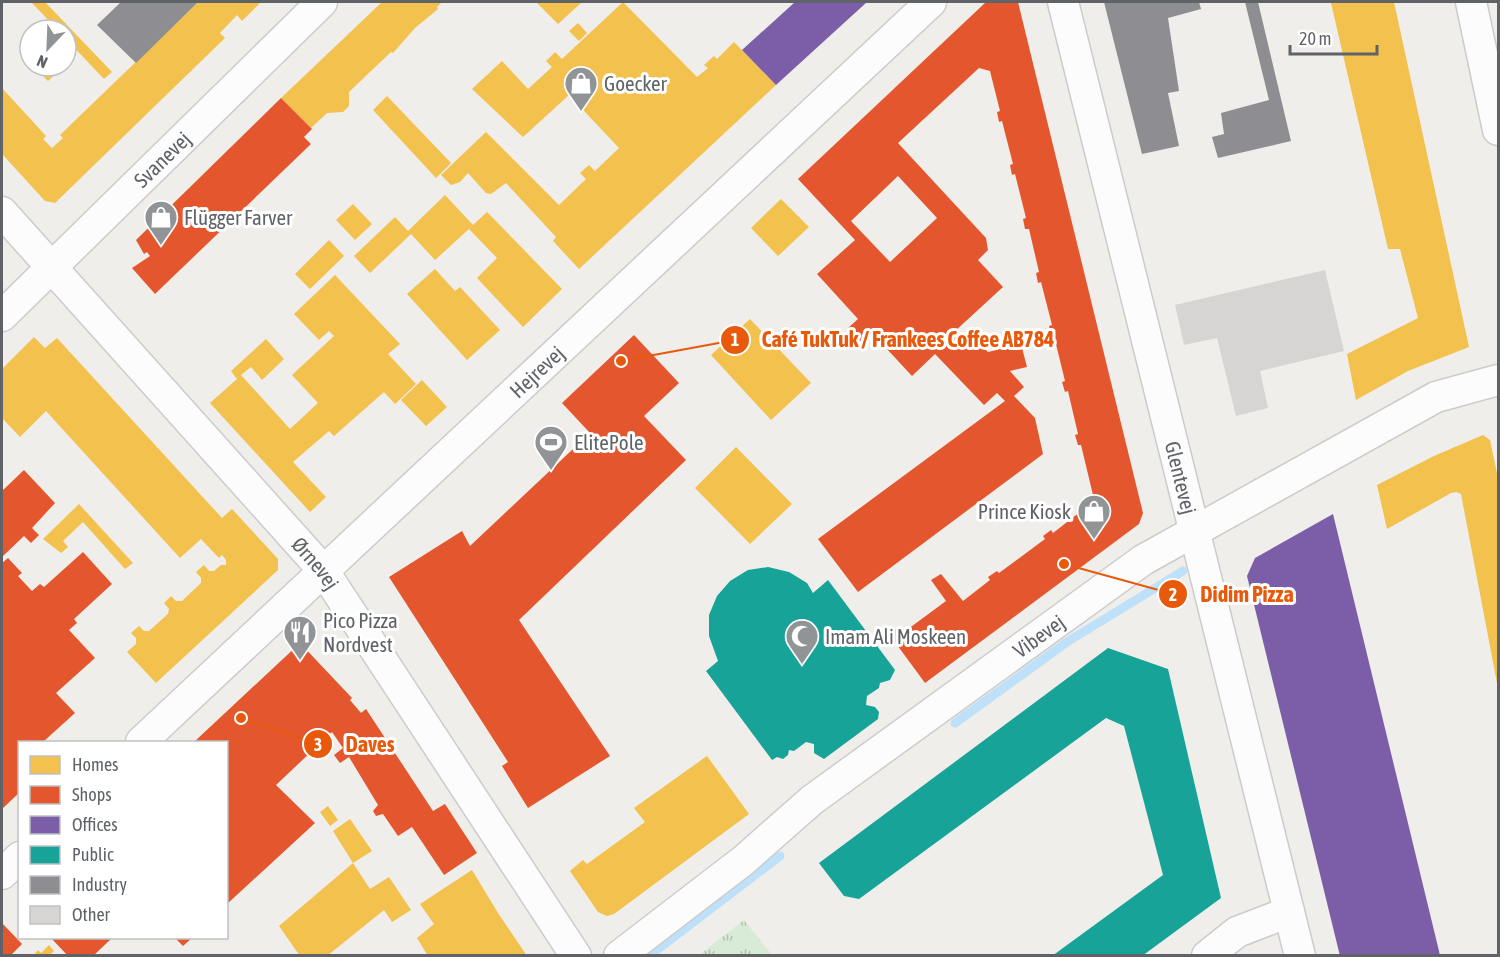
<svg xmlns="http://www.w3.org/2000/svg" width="1500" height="957" font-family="'Asap Condensed',sans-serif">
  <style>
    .park { fill: url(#park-tufts) }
    .homes { fill: #f2c14e }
    .shops { fill: #e4572e; fill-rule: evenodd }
    .offices { fill: #7b5ea7 }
    .public { fill: #17a398 }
    .industry { fill: #8d8d92 }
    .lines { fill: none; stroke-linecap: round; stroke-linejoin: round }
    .stream { stroke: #bfe0f9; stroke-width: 9 }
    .building { fill: #d6d5d3 }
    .minor-casing { stroke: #cbcccc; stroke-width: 33 }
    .minor { stroke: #fdfcfc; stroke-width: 30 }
    .labels { text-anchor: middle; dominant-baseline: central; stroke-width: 6; stroke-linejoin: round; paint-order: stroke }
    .poi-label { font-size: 21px; fill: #5f6368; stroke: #fff; text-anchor: start }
    .street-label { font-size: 21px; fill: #5f6368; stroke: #fff }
    .leader { fill: none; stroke: #e8590c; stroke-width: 2 }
    .callout-dot { fill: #e8590c; stroke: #fff; stroke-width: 2 }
    .mark-label { font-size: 18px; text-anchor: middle; font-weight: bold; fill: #fff }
    .callout-label { font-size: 22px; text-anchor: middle; font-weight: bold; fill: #e8590c; stroke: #fff; stroke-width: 6; stroke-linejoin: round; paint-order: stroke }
  </style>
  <defs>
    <pattern id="park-tufts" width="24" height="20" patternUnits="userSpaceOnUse" patternTransform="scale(1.5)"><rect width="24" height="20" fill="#d8ebd6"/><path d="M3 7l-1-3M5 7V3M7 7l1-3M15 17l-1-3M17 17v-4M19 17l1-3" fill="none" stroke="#b2c2b1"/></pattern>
  </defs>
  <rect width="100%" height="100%" fill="#efeeea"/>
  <path class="park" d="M744,920L772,955H699Z"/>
  <path class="homes" d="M31,2H45L112,72L104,79L66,39V30H58Z
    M198,2H261L242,21L237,15L220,33L225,38L55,203L45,201L2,154V88L46,136L43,139L52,148L63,138L60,135Z
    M382,2H442L437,7L438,9L415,28L393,53L391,52L349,92V106L343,112L327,113L311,128L281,98Z
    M536,2H582L558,24Z
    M623,2L697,77L708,68L704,65L714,56L717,59L734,42L776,85L579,269L553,241L556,237L506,183L491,194L486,193L468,173L460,182L451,185L441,175L486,132L559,205L586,179L580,173L589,165L595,171L619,148L569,95L523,137L472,89L502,61L528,89L552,67L546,61L555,52L562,59Z
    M1336,2H1394L1469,347L1408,371L1356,400L1347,354L1418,318L1400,249H1388L1331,3Z
    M578,23L587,33L579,41L569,31Z
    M47,66H64L48,81L40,73Z
    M387,96L451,163L436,178L373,110Z
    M445,195L473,225L487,212L562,289L523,327L477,278L497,258L469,229L435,260L411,234L370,273L354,256L395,217L408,231Z
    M781,199L809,227L778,256L751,228Z
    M353,204L372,224L355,240L336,220Z
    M329,240L344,256L310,289L295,274Z
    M435,269L455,291L460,287L500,330L467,360L407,294Z
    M335,275L400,344L388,354L416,384L395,404L384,392L334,436L329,431L293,462L326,497L310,512L210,403L237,379L231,371L266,339L284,359L262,380L251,367L241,375L290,429L318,403L292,375L334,336L329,331L319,340L294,314Z
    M750,319L811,383L771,420L711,355Z
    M34,337L45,348L57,338L222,518L232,509L278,559V570L156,683L127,652L136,644V638L131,633L139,626L144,631H149L168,614L169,609L164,603L171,596L176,601H182L201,583V578L196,572L204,565L209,571H214L221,565H226V560L222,555L219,558L201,539L180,558L46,411L20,437L2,418V369Z
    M422,380L447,407L426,426L401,400Z
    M1483,435L1490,440L1498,478L1497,683L1461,494L1456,492L1451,493L1387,529L1377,485L1434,456Z
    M736,447L792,504L750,544L695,488Z
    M79,504L133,563L125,569L83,522L63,541L68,547L61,553L43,539Z
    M707,756L749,814L614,914L607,916L598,912L570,871L583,860L587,864L645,822L634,808Z
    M328,806L338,820L330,826L320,812Z
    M350,819L372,851L353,863L370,889L389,877L411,910L392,922L384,910L327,956H300L279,926L353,863L333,831Z
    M472,870L498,913L527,956H428L417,938L434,924L420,904Z
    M49,945L54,951L49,956H33L38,950L41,953Z"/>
  <path class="shops" d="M986,2H1018L1143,513L1139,524L925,683L889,634L900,626L904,632L946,601L931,580L941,574L963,601L990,580L988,577L997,571L999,573L1045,539L1043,536L1051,530L1053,533L1089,505L1093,495L1081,445H1078L1075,435L1078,434L1068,391L1065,392L1062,382L1065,381L1054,336L1051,337L1049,326L1052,325L1041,282L1038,283L1036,273L1039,272L1029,229H1025L1023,219L1026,218L1015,174L1012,175L1010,165L1013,164L1002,121L999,122L997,112L1000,111L990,71L979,68L898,143L986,238L988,250L978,260L1003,287L954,332L971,350L979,343L988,352L1021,344L1027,367L1010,371L1024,387L1014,396L1035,418L1043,454L858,592L818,539L1005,401L997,393L984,405L935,354L912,376L873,334L863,344L848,328L858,319L817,274L855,240L798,179ZM898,176L937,218L890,262L851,221Z
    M281,98L312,129L304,137L311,144L155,294L132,268L150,256L147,252L144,254L136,240Z
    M634,335L679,383L644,416L686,460L519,620L610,756L528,808L502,766L508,762L389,577L462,531L470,546L590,433L562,403Z
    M24,470L55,503L32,528L39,535L31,543L24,536L2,557V491Z
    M83,552L112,584L74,619L77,623L69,630L95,658L56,693L75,713L43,742H20V792L2,809V563L8,558L22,573L18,576L32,591L40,584L44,587Z
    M300,643L352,698L350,700L361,713L366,709L433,811L445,804L477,853L444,875L412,827L398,836L383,814L376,816L373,811L378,805L349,757L340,763L334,755L343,748L332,732L276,785L315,823L226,905V742H194Z
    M2,923L22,944L10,956H2Z
    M51,938H112L93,956H68Z
    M175,938H192L183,946Z"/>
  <path class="offices" d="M795,2H867L776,85L742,50Z
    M1333,514L1439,951L1440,956H1340L1247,576L1255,558Z"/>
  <path class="public" d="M768,567L789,572L807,583L813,593L828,580L895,670L890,680L880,683L879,688L867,696L866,705L875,707L879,712L878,719L824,759L814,753V744L806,742L794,751L789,750L788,755L783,759L777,757L772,760L706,671L718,661L709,636V615L717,596L730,581L748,570Z
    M1108,648L1168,669L1221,898L1142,956H1052L1163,875L1124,726L1106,718L859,899L844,896L819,863Z"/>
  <path class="industry" d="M121,2H198L136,63L97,25Z
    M1104,2H1199L1201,9L1168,18L1179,91L1168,93L1179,146L1142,154Z
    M1245,2H1258L1291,141L1218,158L1212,137L1224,134L1221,113L1269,100Z"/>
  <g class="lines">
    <path class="stream" d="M955,723L1067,642L1183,571
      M649,956L780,856"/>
  </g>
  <path class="building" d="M1325,270L1344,351L1260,371L1268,408L1236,416L1217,338L1184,345L1175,305Z"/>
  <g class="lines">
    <defs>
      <g id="minor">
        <path id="s1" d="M1063,2L1300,956"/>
        <path d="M1471,2L1498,130"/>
        <path id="s2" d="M2,212L323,570L576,956"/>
        <path id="s3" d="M2,316L322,2"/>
        <path id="s4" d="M141,742L931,2"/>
        <path d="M2,874L20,857"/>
        <path id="s5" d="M619,956L744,860L812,800L1143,560L1436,397L1498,380"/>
        <path d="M1207,956L1237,932L1289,912"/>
      </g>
    </defs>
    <use href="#minor" class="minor-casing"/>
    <use href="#minor" class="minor"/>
  </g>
  <defs>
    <symbol id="shop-pin" viewBox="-11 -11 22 30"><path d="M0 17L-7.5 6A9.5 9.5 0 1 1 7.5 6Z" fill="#919496" stroke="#fff"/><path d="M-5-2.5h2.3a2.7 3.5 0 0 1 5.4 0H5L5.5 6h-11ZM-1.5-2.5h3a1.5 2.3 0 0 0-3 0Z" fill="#fff"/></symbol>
    <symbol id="stadium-pin" viewBox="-11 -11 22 30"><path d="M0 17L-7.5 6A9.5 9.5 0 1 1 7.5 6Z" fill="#919496" stroke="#fff"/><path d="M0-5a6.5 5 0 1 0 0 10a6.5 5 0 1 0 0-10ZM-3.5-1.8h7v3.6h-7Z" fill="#fff"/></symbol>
    <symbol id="restaurant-pin" viewBox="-11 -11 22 30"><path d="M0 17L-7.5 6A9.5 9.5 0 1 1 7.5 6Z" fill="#919496" stroke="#fff"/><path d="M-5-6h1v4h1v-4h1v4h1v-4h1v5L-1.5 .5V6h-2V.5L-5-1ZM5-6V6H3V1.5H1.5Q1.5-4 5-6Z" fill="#fff"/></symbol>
    <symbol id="mosque-pin" viewBox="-11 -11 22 30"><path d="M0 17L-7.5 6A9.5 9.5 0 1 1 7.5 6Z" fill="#919496" stroke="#fff"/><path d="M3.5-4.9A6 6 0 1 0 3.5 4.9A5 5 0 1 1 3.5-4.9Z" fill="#fff"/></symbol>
  </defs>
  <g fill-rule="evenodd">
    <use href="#shop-pin" x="562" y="64" width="38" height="52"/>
    <use href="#shop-pin" x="142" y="198" width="38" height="52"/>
    <use href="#stadium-pin" x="532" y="423" width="38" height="52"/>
    <use href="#shop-pin" x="1075" y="492" width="38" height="52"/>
    <use href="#restaurant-pin" x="281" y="613" width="38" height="52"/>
    <use href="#mosque-pin" x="783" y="617" width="38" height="52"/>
  </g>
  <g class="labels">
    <g class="poi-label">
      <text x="604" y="83">Goecker</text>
      <text x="184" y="217">Flügger Farver</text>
      <text x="574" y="442">ElitePole</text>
      <text x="1071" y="511" text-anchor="end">Prince Kiosk</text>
      <text x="323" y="620">Pico Pizza<tspan x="323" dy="24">Nordvest</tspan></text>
      <text x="825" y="636">Imam Ali Moskeen</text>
    </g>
    <g class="street-label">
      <text stroke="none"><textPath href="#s3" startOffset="224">Svanevej</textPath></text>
      <text stroke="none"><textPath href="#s4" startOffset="542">Hejrevej</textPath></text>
      <text stroke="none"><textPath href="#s1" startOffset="490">Glentevej</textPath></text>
      <text stroke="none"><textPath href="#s2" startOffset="471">Ørnevej</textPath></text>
      <text stroke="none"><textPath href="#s5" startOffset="528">Vibevej</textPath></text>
    </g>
  </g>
  <path class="leader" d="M621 361L735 340M1064 564L1173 594M241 718L318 744"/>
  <g class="callout-dot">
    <circle cx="621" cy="361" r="6"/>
    <circle cx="1064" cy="564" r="6"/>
    <circle cx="241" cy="718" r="6"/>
    <circle cx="735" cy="340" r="15"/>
    <circle cx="1173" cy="594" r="15"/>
    <circle cx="318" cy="744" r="15"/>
  </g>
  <g class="mark-label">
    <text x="735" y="346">1</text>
    <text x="1173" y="601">2</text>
    <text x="318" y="751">3</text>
  </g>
  <g class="callout-label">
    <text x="908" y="347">Café TukTuk / Frankees Coffee AB784</text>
    <text x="1247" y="602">Didim Pizza</text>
    <text x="370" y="752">Daves</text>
  </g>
  <rect width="1500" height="957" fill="none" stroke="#5f6368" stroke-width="6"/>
  <rect x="18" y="741" width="210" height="198" fill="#ffffff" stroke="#bfc1c3" stroke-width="1.5"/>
  <rect x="30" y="756" width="30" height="18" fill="#f2c14e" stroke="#bfc1c3" stroke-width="1.5"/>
  <text x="72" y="771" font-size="18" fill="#5f6368">Homes</text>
  <rect x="30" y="786" width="30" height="18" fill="#e4572e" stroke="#bfc1c3" stroke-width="1.5"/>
  <text x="72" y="801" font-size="18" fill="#5f6368">Shops</text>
  <rect x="30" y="816" width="30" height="18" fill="#7b5ea7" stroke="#bfc1c3" stroke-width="1.5"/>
  <text x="72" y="831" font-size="18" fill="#5f6368">Offices</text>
  <rect x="30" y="846" width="30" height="18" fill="#17a398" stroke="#bfc1c3" stroke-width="1.5"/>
  <text x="72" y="861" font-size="18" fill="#5f6368">Public</text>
  <rect x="30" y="876" width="30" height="18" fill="#8d8d92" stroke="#bfc1c3" stroke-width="1.5"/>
  <text x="72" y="891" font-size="18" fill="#5f6368">Industry</text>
  <rect x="30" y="906" width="30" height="18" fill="#d6d5d3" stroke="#bfc1c3" stroke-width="1.5"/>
  <text x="72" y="921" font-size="18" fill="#5f6368">Other</text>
  <g transform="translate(48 48) rotate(203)"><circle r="28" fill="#ffffff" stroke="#bfc1c3" stroke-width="1.5"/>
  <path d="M0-4.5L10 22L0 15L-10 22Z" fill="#919496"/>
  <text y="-9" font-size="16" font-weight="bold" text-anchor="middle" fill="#5f6368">N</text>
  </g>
  <path d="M1290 45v9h87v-9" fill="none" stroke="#5f6368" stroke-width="3"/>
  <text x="1299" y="45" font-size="18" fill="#5f6368" stroke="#ffffff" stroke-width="4.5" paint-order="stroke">20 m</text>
</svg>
